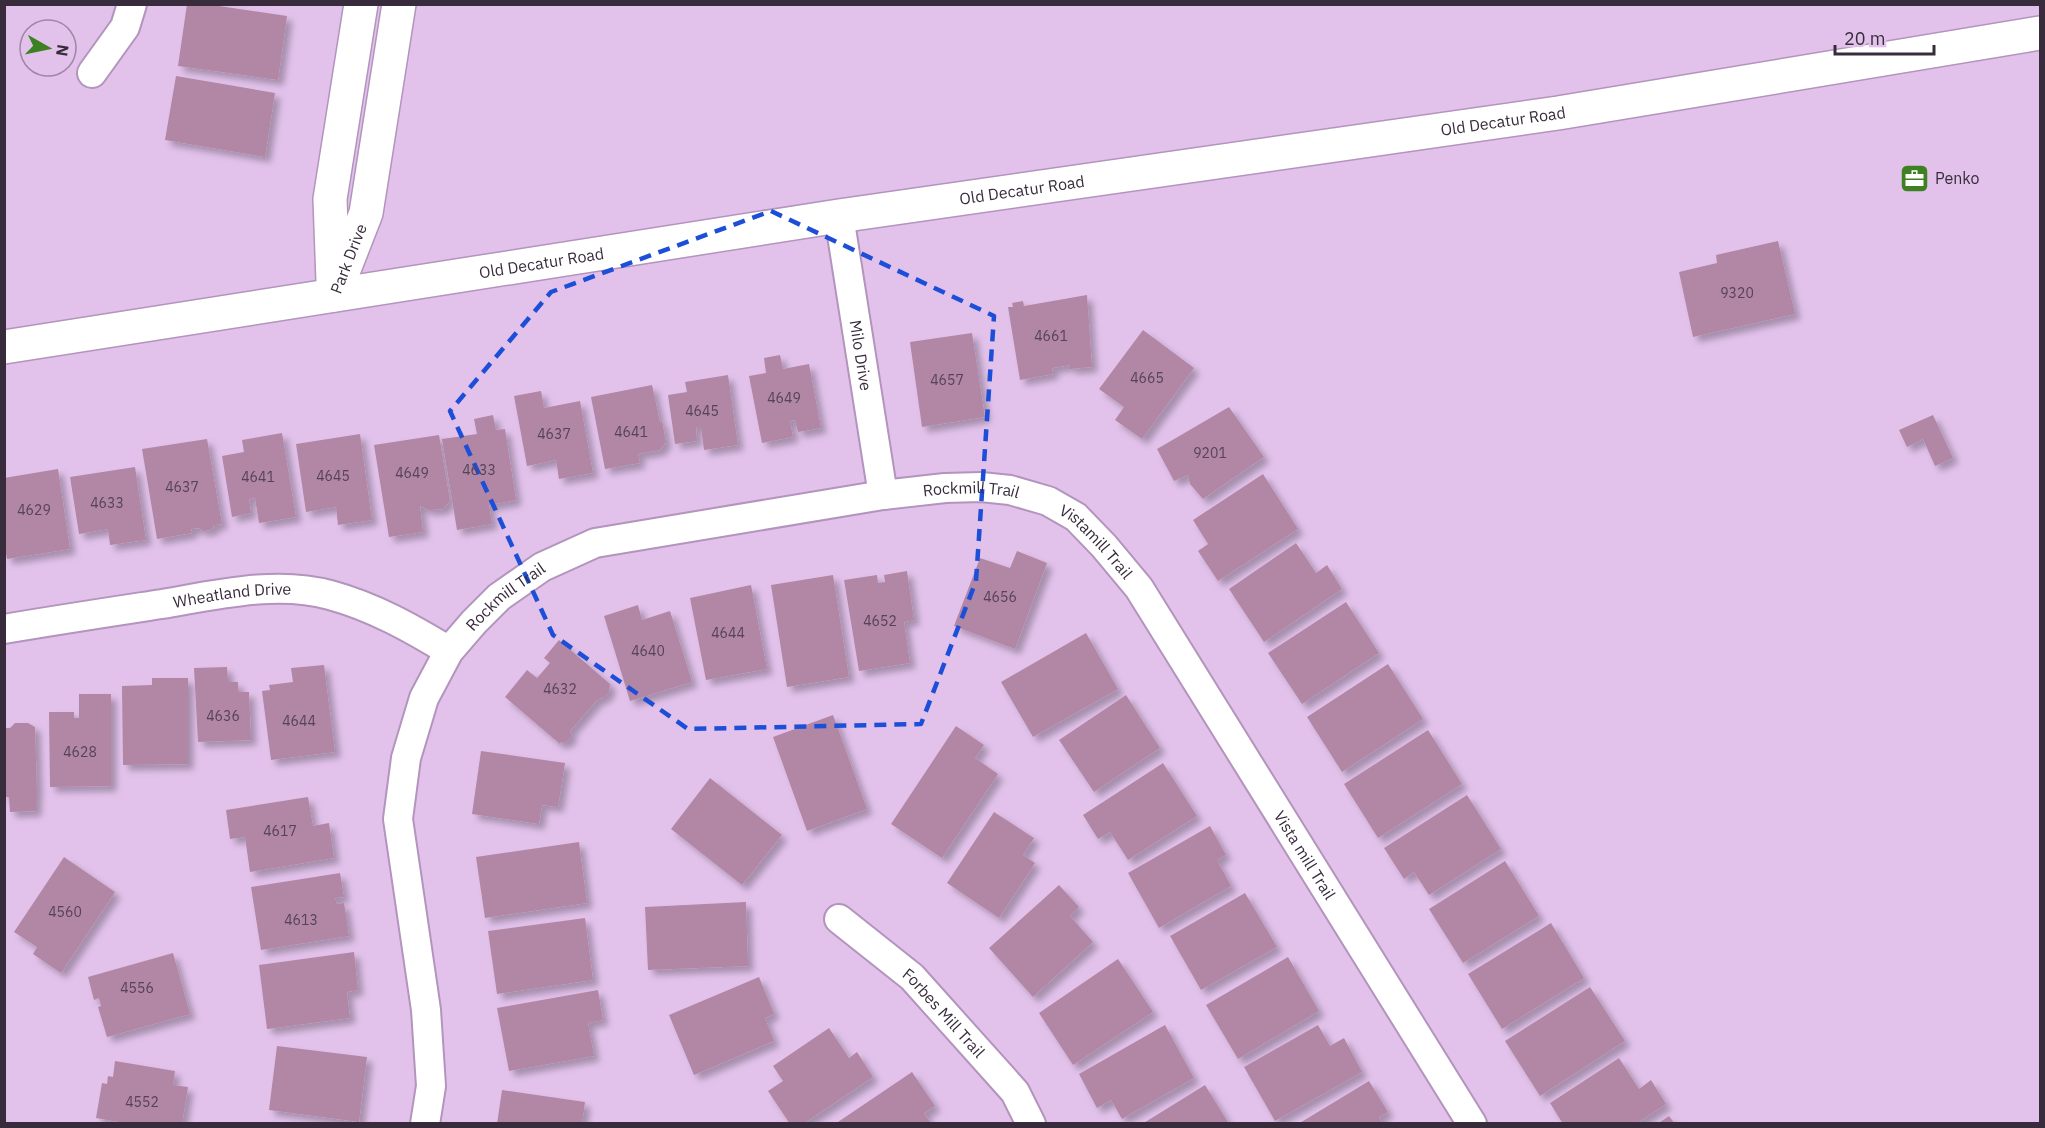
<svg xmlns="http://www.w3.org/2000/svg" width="2045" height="1128" font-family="'IBM Plex Sans',sans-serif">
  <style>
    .building { fill: #b287a5; filter: url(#shadow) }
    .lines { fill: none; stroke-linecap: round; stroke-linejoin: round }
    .street-casing { stroke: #b294bc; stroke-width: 32 }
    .secondary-casing { stroke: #b294bc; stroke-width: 36 }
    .street { stroke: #fff; stroke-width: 28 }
    .secondary { stroke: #fff; stroke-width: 33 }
    .marked { fill: none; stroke: #1d4ed8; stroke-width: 4.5; stroke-dasharray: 12 8; stroke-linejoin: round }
    .labels { text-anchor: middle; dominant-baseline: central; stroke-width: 5; stroke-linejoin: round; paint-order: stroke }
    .number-label { font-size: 14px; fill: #564356 }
    .street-label { font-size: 16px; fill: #382c3c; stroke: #e2c2eb }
    .poi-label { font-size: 16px; fill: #382c3c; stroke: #e2c2eb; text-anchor: start }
  </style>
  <defs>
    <filter id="shadow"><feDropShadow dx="5.5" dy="5.5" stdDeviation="3" flood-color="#0004"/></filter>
  </defs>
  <rect width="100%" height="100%" fill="#e2c2eb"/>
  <path class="building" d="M187,4H206L287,16L278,80L178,66Z
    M176,76L275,93L265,157L165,140Z
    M1778,241L1795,314L1693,337L1679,272L1717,263L1716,255Z
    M1087,295L1092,367L1070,369V365L1052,368L1053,374L1020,380L1008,307H1013L1012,303L1023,301L1024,306Z
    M1143,330L1194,368L1142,439L1115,420L1124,407L1099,389Z
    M972,333L985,417L922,427L910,342Z
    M780,355L783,369L809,364L821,428L798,432L795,420L790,421L793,437L762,443L749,376L766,373L764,358Z
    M728,375L738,445L704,450L701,427H696L697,441L675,444L668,395L687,392L685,382Z
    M652,385L660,422L662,421L666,442L660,450L638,454L640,463L605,469L591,397Z
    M541,391L544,408L580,401L593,473L559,479L556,460L527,466L514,396Z
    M1229,407L1264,457L1203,499L1190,484L1188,475L1174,481L1157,449Z
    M493,415L496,430L505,429L516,500L489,505L492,524L457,530L442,439L477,434L474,419Z
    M1933,415L1953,458L1935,466L1923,439L1907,447L1899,430Z
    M282,433L296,517L259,523L255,498L249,499L251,513L232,517L222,456L244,452L242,440Z
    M360,434L372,520L338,525L336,507L306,512L296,444Z
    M439,435L450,501L443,509L429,510L420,506L423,532L389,537L374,445Z
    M207,439L222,524L215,525L211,530L203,531L199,528L191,529L192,533L157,539L142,449Z
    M135,467L146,540L110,545L108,529L79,534L70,477Z
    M58,469L70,549L7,559L4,543V478Z
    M1263,474L1298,529L1218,581L1198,551L1208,544L1193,520Z
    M1296,543L1316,573L1327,565L1342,589L1264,642L1229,589Z
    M1017,551L1047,563L1015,649L954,626L980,558L1010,568Z
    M907,571L914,620L904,622L910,663L859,671L844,580L877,575L878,583L885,582L884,575Z
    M833,575L849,677L787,687L771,585Z
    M751,585L767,669L706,680L690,598Z
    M1346,602L1379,653L1302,704L1268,653Z
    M638,605L642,620L670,611L692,682L630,701L604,616Z
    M1086,633L1118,689L1033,737L1001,682Z
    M559,640L610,684L609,692L603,698L598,699L570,731L572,736L565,743L561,742L560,744L505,697L527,670L537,678L550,663L544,658Z
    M1388,664L1423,719L1342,772L1307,717Z
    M324,665L335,752L271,760L262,691L270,690L269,685L293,682L291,668Z
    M227,667L228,682H238V692H249L251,740L198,742L194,668Z
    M152,678H188V764L123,765L122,686L152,685Z
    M79,694H111V786L50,787L49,712H74V718H79Z
    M1126,695L1160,748L1094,792L1059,740Z
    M833,715L867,809L807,831L773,737Z
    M15,723H28L35,727L37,794H36V811L10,812L9,797H4V728H10Z
    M956,726L984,745L975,758L998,774L942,858L891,824Z
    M1428,730L1462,784L1378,838L1344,784Z
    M481,751L565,763L558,807L542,805L539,824L472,814Z
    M1163,763L1197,816L1128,860L1110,832L1098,839L1083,815Z
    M710,778L782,835L742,885L671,829Z
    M1467,795L1501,849L1429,895L1414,872L1404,879L1384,848Z
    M308,797L313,826L329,823L334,858L250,872L245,837L230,839L226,810Z
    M994,812L1034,838L1023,855L1035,863L999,918L947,883Z
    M1210,826L1226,855L1217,860L1231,886L1159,928L1128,873Z
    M579,842L587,903L485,918L476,857Z
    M64,857L115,892L61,973L33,954L37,947L14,932Z
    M1505,861L1539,916L1463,963L1429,909Z
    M340,873L344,897L335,898L337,904L344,903L349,936L261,950L251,887Z
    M1059,885L1079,907L1070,916L1093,942L1033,997L989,948Z
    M1245,893L1277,947L1201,990L1170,936Z
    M746,902L748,966L648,970L645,907Z
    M585,918L593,980L497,994L488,931Z
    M1551,923L1584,978L1502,1029L1468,974Z
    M354,952L358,990L347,992L350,1018L267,1029L259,965Z
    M173,953L190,1014L107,1037L98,1007L101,1006L99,998L94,1000L88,977Z
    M1288,957L1319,1011L1238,1059L1206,1005Z
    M1118,959L1153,1012L1073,1065L1039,1013Z
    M759,977L774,1014L765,1018L774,1041L694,1075L669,1015Z
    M1590,987L1625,1041L1540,1096L1505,1041Z
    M598,990L603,1020L588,1023L594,1056L509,1071L497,1008Z
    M1165,1025L1194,1078L1122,1119L1111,1100L1097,1108L1079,1074Z
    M1318,1025L1330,1046L1344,1038L1362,1072L1275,1121L1244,1067Z
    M829,1028L849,1058L857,1052L873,1077L803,1124H790L768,1091L783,1081L773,1066Z
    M277,1046L367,1057L359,1122L269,1110Z
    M1619,1058L1639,1089L1651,1080L1666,1104L1636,1124H1563L1550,1103Z
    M115,1061L175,1071L173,1085L188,1087L182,1124H131L96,1118L102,1083L107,1084L108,1076L113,1077Z
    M912,1072L935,1106L924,1113L931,1124H835Z
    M1369,1081L1388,1112L1379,1117L1383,1124H1298Z
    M1205,1085L1229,1124H1142Z
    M502,1090L585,1102L582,1124H497Z
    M1669,1116L1675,1124H1657Z"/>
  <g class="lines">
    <defs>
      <g id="street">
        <path d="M92,73L125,27L132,4"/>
        <path id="s1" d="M839,216L883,495"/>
        <path id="s2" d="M4,629C57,620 110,612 162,604C215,595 277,580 330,595C374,607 411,628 449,651"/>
        <path id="s3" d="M839,919L912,977L1015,1092L1031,1124"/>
        <path id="s4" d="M425,1124L431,1086L426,1010L398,819L406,758L424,698L449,651L474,622L499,597L542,567L595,543L883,495L945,488L981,487L1010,490L1048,501L1076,517L1104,546L1139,588L1472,1124"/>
      </g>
      <g id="secondary">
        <path d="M333,282L330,199L361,4"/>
        <path id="s5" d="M334,295L366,213L399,4"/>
        <path id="s6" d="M4,347L839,216L1558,113L2040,33"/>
      </g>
    </defs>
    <use href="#street" class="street-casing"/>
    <use href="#secondary" class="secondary-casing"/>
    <use href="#street" class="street"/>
    <use href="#secondary" class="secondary"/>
  </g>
  <path class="marked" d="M771,211L994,316L976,581L921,724L688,729L553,635L450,411L551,292Z"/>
  <defs>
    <symbol id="office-square" viewBox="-11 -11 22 22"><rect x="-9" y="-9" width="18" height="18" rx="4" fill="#3e8123" stroke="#e2c2eb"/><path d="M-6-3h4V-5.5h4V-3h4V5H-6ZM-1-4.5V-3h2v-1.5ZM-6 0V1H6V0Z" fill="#fff"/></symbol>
  </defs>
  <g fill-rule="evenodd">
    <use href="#office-square" x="1898" y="162" width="33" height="33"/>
  </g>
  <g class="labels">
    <g class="number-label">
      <text x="1737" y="293">9320</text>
      <text x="1051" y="336">4661</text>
      <text x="1147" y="378">4665</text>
      <text x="947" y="380">4657</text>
      <text x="784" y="398">4649</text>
      <text x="702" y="411">4645</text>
      <text x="631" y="432">4641</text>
      <text x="554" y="434">4637</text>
      <text x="1210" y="453">9201</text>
      <text x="479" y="470">4633</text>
      <text x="412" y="473">4649</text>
      <text x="333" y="476">4645</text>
      <text x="258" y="477">4641</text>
      <text x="182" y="487">4637</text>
      <text x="107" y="503">4633</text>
      <text x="34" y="510">4629</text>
      <text x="1000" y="597">4656</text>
      <text x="880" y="621">4652</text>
      <text x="728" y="633">4644</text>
      <text x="648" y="651">4640</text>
      <text x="560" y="689">4632</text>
      <text x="223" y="716">4636</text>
      <text x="299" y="721">4644</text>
      <text x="80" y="752">4628</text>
      <text x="280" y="831">4617</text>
      <text x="65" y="912">4560</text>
      <text x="301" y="920">4613</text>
      <text x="137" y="988">4556</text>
      <text x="142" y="1102">4552</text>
    </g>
    <g class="street-label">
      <text stroke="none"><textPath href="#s6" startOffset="1516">Old Decatur Road</textPath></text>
      <text stroke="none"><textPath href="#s6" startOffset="1030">Old Decatur Road</textPath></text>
      <text stroke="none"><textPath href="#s5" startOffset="39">Park Drive</textPath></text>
      <text stroke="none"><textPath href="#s6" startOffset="544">Old Decatur Road</textPath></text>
      <text stroke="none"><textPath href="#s1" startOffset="141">Milo Drive</textPath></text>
      <text stroke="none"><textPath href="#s4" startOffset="1050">Rockmill Trail</textPath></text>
      <text stroke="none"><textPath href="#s4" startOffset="1192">Vistamill Trail</textPath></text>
      <text stroke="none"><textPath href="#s2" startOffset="231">Wheatland Drive</textPath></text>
      <text stroke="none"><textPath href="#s4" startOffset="564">Rockmill Trail</textPath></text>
      <text stroke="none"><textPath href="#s4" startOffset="1570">Vista mill Trail</textPath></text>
      <text stroke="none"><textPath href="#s3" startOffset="141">Forbes Mill Trail</textPath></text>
    </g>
    <g class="poi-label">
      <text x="1935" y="178">Penko</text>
    </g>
  </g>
  <rect width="2045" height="1128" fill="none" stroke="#382c3c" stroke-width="12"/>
  <g transform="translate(48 48) rotate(99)"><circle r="28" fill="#e2c2eb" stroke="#9e86a5" stroke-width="1.5"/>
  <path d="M0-4.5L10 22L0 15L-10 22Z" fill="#3e8123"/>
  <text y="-9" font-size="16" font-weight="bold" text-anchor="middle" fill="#382c3c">N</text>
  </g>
  <path d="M1835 45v9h99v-9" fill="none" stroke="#382c3c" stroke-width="3"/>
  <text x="1844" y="45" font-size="18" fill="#382c3c" stroke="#e2c2eb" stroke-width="4.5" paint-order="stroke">20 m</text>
</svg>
